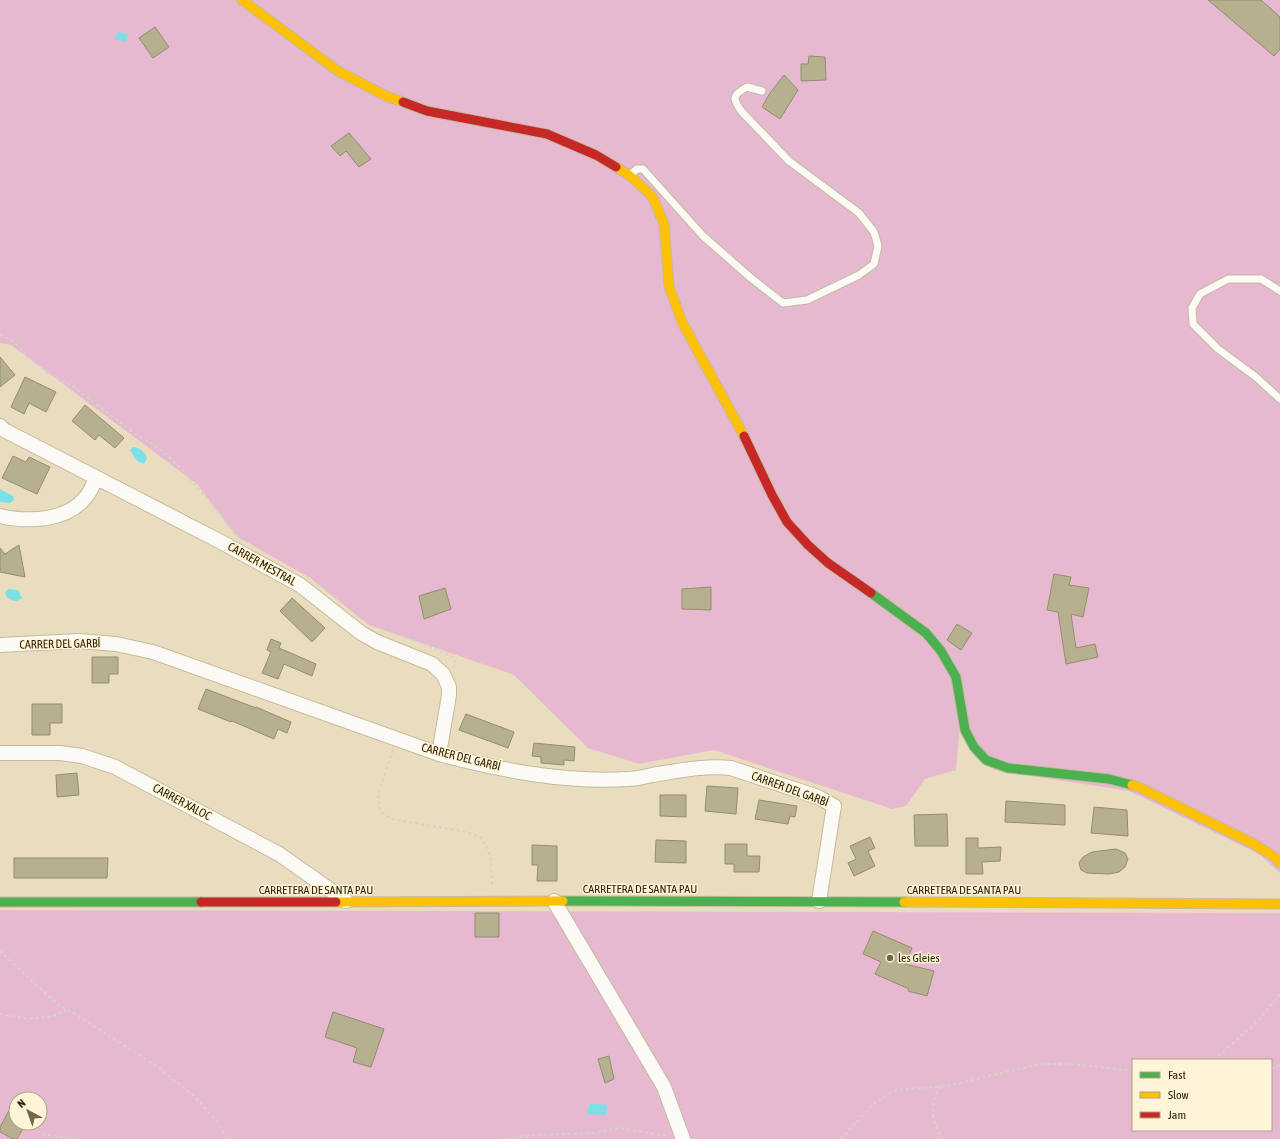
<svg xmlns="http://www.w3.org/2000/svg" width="1280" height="1139" font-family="'Asap Condensed',sans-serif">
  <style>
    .green { fill: #e6b9d0; fill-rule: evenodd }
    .water { fill: #7be1e7 }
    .building { fill: #b6b08e; stroke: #938d71 }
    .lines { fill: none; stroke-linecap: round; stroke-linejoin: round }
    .lane-casing { stroke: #c5ba9e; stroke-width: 9 }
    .street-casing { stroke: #c5ba9e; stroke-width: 16 }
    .fast-casing { stroke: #c5ba9e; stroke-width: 11 }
    .slow-casing { stroke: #c5ba9e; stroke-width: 11 }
    .jam-casing { stroke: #c5ba9e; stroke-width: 11 }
    .path { stroke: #d6d2c8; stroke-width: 2; stroke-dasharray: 3 3; stroke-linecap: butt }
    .lane { stroke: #fcfaf5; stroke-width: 7 }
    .street { stroke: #fcfaf5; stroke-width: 14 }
    .fast { stroke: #4caf50; stroke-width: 9 }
    .slow { stroke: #ffc107; stroke-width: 9 }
    .jam { stroke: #c62828; stroke-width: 9 }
    .poi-dot { fill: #716647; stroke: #fff4d8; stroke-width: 1.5 }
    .labels { text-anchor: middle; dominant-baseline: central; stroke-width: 3; stroke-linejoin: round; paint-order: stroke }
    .street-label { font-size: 12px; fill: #302607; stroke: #fff4d8 }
    .poi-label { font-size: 12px; fill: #302607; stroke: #fff4d8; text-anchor: start }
  </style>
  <rect width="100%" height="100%" fill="#eaddbf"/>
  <path class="green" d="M0,0H1280V873L1259,854L1129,791L994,770L960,725L956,770L925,779L906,806L892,809L714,750L639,764L588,748L514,675L369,625L310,578L236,536L197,484L11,345L0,343Z
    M0,910L1280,913V1139H0ZM1133,1060H1271V1130H1133ZM16,1099H40V1123H16Z"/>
  <path class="water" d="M118,32L128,34L125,42L115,39Z
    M133,447C141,448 144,451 147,458L144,464C136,462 134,457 130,450Z
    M0,489L13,496L14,500L10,503L0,502Z
    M9,589L18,590L22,598C16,603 11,601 6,596L5,592Z
    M590,1103L607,1105L606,1115L587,1114Z"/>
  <path class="building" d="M1208,0H1261L1280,17V49L1274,56Z
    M155,27L169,47L153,58L139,38Z
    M809,56L825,57L826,80L801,81V64H808Z
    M784,75L798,90L780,119L762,107L770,93Z
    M349,133L371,159L359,167L346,151L340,156L331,146Z
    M0,357L15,375L0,387Z
    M25,377L56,392L46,412L29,403L24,414L11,407Z
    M85,405L124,438L115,448L99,435L95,440L72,421Z
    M13,456L26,462L29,457L50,467L37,494L2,478Z
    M19,545L25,577L0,572V548L5,554Z
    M1054,574L1071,577L1069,585L1089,588L1083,617L1071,614L1076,648L1095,644L1098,657L1066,664L1058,612L1047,610Z
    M711,587V610L682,609V589Z
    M445,588L451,609L424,619L419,596Z
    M292,598L325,628L312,642L280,611Z
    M957,624L972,633L961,650L947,640Z
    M271,639L281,643L279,648L316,664L312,676L284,664L278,679L262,673L271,652L267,650Z
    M92,657H118V674H109V683H92Z
    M206,689L256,708V707L291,722L287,733L278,729L274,739L232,721L231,722L198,709Z
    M32,704H62V723H50V735H32Z
    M466,714L514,732L508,748L459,730Z
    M534,743L575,747L574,761L564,760V765L541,763V757L532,756Z
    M77,773L79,795L57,797L56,775Z
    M707,786L738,788L736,814L705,811Z
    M660,795H686V817L660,816Z
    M759,800L797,806L795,817L790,816L788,824L755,819Z
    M1006,801L1065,805V825L1005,822Z
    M1094,807L1127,810L1128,836L1091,833Z
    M947,814L948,846H915L914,815Z
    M870,837L875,848L868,851L875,866L854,876L848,863L856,859L850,846Z
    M966,838H978V848L1001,847L1000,861L982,862L983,874H966Z
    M656,840L686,841V863L655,862Z
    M725,844H747V856H760L759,872H734V864H725Z
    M532,845L557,846V881H537L538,865H532Z
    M1116,849L1125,853L1128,859L1125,867L1119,872L1109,874L1087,873L1081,870L1079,863L1083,857L1092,852Z
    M14,858H108L107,878H14Z
    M475,913H499V937H475Z
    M873,931L912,948L905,964L934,971L927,996L908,991L909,989L875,974L881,962L863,954Z
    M333,1012L384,1029L371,1067L353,1062L357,1048L325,1037Z
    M609,1056L614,1079L605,1083L598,1059Z
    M16,1098V1123H26L17,1139H13L0,1132V1127Z"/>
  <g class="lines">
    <defs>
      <path id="lane" d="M631,174L637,169H643L703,236L751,278L783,303L807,300L859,275L874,264L878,246L874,232L859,213L789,161L742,112C732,99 732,95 747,87L762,91
        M1280,291L1261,279H1228L1200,294L1192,308L1193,324L1218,349L1256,377L1280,399"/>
      <path id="street" d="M0,426L4,430L223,543L300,585L361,633L377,642L432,664L443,674L449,687V695L439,754
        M0,516C28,522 66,522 86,497C91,491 93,485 96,478
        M0,645L79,641L116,644L153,652L439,754C500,770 564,783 628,779C636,779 644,777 652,775C678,771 704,765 731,768L818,797L834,806L819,901
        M0,753H60L82,756L115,767L279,854L346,901
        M554,901L664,1087L683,1139"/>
      <path id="fast" d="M871,593L926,633L941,651L956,677L965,730L974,747L986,760L1008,768L1109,779L1132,785
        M563,901L904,902
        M0,902H201"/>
      <path id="slow" d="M242,0L338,71L386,96L403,102
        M616,167L629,175L652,196L664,224L669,286L682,322L744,436
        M1132,785L1139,787L1254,844L1276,858L1280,863
        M336,902L563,901
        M904,902L1280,904"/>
      <path id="jam" d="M403,102L427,111L547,134L596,155L616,167
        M744,436L772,495L787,522L808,545L828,563L871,593
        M201,902H336"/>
    </defs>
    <use href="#lane" class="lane-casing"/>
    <use href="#street" class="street-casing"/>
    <use href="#fast" class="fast-casing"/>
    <use href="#slow" class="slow-casing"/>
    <use href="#jam" class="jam-casing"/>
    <path class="path" d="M0,334L14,342L30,359L48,373L74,387L134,433L162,450L185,473L238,536
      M401,636L419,642L455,658L454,668
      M393,750L378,794L380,812L392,819L466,832L480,837L487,846L491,860L492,886
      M0,951L57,1004L77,1015L159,1068L194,1096L216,1120L228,1139
      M0,1014L29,1019L54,1016L66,1010
      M1214,1060L1258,1021L1280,994
      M1271,1069L1280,1065
      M940,1086C933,1098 931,1111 935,1124C937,1129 940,1134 942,1139
      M42,1134L77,1139
      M502,1139L535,1135L595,1133L620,1128L668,1136
      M841,1139L876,1101L897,1090L947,1086L1040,1064H1071L1133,1071"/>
    <use href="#lane" class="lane"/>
    <use href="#street" class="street"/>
    <use href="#fast" class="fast"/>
    <use href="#slow" class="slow"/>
    <use href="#jam" class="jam"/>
  </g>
  <circle class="poi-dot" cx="890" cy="958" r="4"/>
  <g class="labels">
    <g class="street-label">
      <text transform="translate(262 564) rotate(29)">CARRER MESTRAL</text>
      <text transform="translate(60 644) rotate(-1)">CARRER DEL GARBÍ</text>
      <text transform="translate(461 757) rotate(14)">CARRER DEL GARBÍ</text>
      <text transform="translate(790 789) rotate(20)">CARRER DEL GARBÍ</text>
      <text transform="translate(182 802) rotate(28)">CARRER XALOC</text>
      <text x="640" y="889">CARRETERA DE SANTA PAU</text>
      <text x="316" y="890">CARRETERA DE SANTA PAU</text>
      <text x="964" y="890">CARRETERA DE SANTA PAU</text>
    </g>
    <g class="poi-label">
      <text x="898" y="958">les Gleies</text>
    </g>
  </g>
  <rect x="1132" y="1059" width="140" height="72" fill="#fff4d8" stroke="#aca284"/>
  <rect x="1140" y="1072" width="20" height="6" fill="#4caf50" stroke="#aca284"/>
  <text x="1168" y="1079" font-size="12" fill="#302607">Fast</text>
  <rect x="1140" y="1092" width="20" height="6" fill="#ffc107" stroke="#aca284"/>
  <text x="1168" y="1099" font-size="12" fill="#302607">Slow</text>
  <rect x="1140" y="1112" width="20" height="6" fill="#c62828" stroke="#aca284"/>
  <text x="1168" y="1119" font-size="12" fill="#302607">Jam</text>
  <g transform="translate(28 1111) rotate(319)"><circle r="19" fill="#fff4d8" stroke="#aca284"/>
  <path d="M0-3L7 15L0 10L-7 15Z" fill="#716647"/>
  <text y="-6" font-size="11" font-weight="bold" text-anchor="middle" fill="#302607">N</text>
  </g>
</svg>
